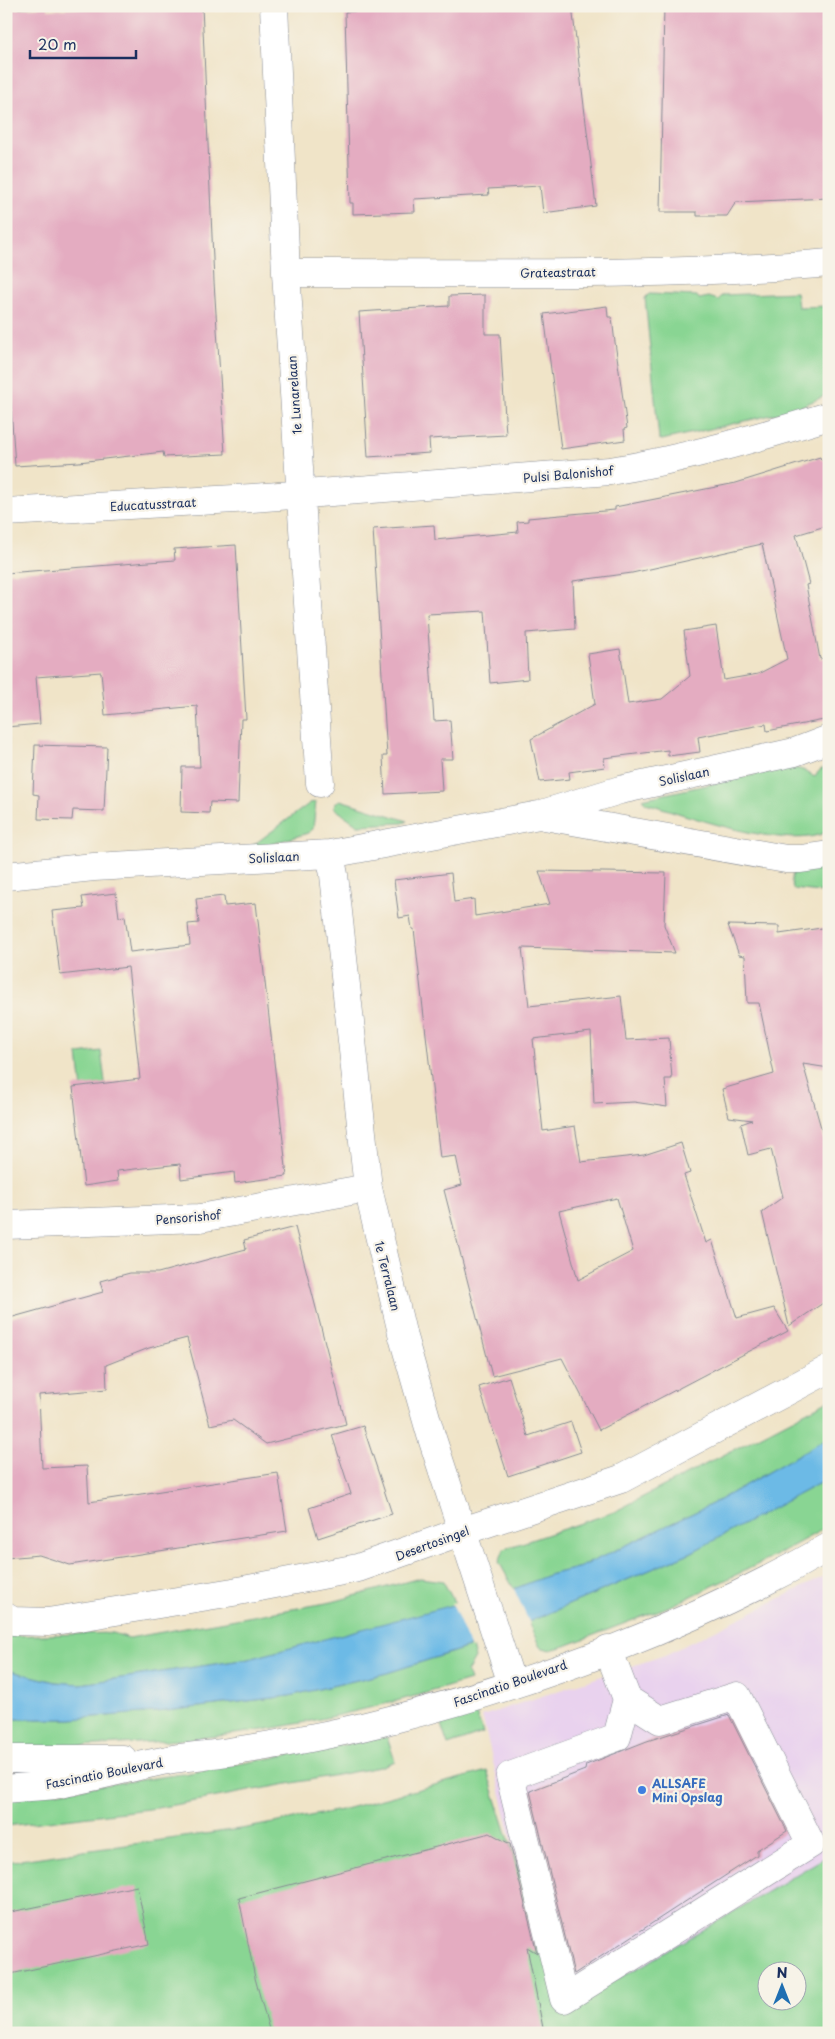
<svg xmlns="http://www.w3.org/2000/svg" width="835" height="2039" font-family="'Playpen Sans',sans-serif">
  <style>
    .built { fill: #e9d2ee; fill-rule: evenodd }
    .green { fill: #89d593; stroke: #528278; fill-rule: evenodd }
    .water { fill: #6cbae6; stroke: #4474a2 }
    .pier { fill: #f0e4c8 }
    .building { fill: #e4acc1; fill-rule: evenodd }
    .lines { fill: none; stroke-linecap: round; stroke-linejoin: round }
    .minor-casing { stroke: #868a93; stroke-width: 29 }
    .minor { stroke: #fff; stroke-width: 28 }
    .shop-dot { fill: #3f7fe0; stroke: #f7f3e8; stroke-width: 2 }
    .labels { text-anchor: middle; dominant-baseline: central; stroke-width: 4.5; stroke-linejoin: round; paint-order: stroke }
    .street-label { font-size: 12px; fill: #1b2f5e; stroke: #f7f3e8 }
    .shop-label { font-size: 12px; font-weight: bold; fill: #366cbe; stroke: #f7f3e8; text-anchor: start }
  </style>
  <rect width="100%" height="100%" fill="#f7f3e8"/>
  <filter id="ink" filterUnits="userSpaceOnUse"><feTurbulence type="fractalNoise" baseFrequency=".02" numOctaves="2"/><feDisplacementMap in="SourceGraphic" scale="10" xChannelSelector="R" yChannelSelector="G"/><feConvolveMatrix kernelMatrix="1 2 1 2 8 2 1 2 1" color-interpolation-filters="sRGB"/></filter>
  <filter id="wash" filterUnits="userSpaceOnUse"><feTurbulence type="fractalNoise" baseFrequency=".0096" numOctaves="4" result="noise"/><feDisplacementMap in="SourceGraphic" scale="20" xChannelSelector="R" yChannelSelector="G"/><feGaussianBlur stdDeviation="1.12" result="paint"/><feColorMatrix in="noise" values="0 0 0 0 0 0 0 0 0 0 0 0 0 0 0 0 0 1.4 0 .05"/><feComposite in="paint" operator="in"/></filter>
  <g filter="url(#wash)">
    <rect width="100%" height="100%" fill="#f0e4c8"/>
    <path class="built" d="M829,1574V2033H558L482,1716L665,1655ZM768,1972H798V2002H768Z"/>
    <path class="green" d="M796,292L798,307L829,306V394L793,410L662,440L659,439L645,298L649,294L697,296L699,299L709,297L718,300L723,295Z
      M829,766V831C789,853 690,816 646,803L642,799L786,768C798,768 805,769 814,777L820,770Z
      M340,800L408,821L403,823L358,825L334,808L335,803Z
      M316,802L313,829L308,833L258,848L252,846L310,803Z
      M829,868V893L793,889L791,880L794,871Z
      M101,1051L107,1097L83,1100L78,1054Z
      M829,1400V1437L714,1503L581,1567L549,1575L514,1589L499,1562L504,1549L614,1512Z
      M829,1478V1526L767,1560L673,1605L565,1646L550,1650L540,1647L528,1622L692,1552Z
      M420,1578L443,1581L456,1605L249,1659L81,1684L55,1682L6,1670V1636L113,1633L129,1638L332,1602Z
      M472,1646L475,1658L467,1672L470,1680C402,1701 333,1718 263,1730C179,1743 92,1746 6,1748V1719H71L166,1711L289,1696L387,1673Z
      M475,1710L483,1733L448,1745L440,1722Z
      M387,1737L395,1761L380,1767L157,1808L6,1826V1799L189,1773Z
      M487,1771L563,2009L656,1958L829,1855V2033H6V1862L247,1828L341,1810ZM768,1972H798V2002H768Z"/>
    <path class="water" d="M829,1437V1478L692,1552L472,1646L387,1673L289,1696L166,1711L71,1719H6V1670L55,1682L81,1684L249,1659L514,1589L549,1575L581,1567L714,1503Z"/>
    <path class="pier" d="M513,1587L530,1624L471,1649L452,1603Z"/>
    <g id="blocks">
      <path class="building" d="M123,6H202L214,282L225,454L164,457L163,452L79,462L15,466L6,334V9L48,7V10Z
        M447,6H572L596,206L543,213L540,186L488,189L489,195L414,199L415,212L353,214V203H350L345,12Z
        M664,6H829V198L736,202L727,216H697V212H660Z
        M485,295V334H500L506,435L429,439L430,453L368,457L359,312L449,306V296Z
        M607,306L608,317H612L614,335L627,428L624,429L625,440L561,449L544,314Z
        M820,457L821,460L829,458V525L796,535L809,584L806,585L820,659L829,656V719L767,731L766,724L698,737L700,752L668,756V750L604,758L605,767L569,772L570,779L540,782L531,739L595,704L588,654L620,649L628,704L662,699L690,676L684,631L716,626L724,680L758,674L787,659L762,544L632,573L573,581L575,629L526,633L528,679L490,683L485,611L427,614L434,721L450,720L453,759H440L442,791L385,794L383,756H387L373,529L434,525L435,540L518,532L517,522L528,521V518L615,510V507L736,483Z
        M236,545L246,719H241L238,803L210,802L209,813L181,812L182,767H200L197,706L105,715L101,672L36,677L40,724L6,727V573L175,560L174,549Z
        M35,745L107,747L104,811L73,810L72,820L38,819L39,795L33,794Z
        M539,871L666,873L664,925L675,953L522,948L529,1006L621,996L626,1040L669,1038L672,1079H665L667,1107L634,1102L594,1104L591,1032L533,1039L543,1131L575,1126L581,1162L644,1155L681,1143L690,1173L684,1175L706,1243L712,1240L737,1318L774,1308L788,1331L599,1430L562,1358L492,1376L444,1190L462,1185L456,1156L440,1158L414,929H412L410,916L399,918L394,880L451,873L454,902L474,899L475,916L550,904ZM617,1198L633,1251L578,1280L559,1211Z
        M116,893L119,917L125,916L130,952L190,945L188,924L199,923L196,899L224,896L225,906L256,903L287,1176L235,1183L234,1172L181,1179L180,1164L117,1171L118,1181L84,1186L73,1087L140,1079L128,967L60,975L52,911L84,908L82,897Z
        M728,925L779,926V934L829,927V1068L803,1064L829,1156V1299L789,1326L762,1212L783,1197L771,1149L748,1155L741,1124L752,1120L729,1117L722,1089L774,1074L759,1003H747L745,956L739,955Z
        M295,1227L346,1424L266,1444L233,1420L210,1425L187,1338L149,1348L106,1365L107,1389L39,1395L42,1468L87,1466L89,1502L278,1473L287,1531L70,1565L39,1555L6,1558V1319L103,1292L100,1281L130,1273H158L246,1249L244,1240Z
        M509,1377L528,1436L571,1422L581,1452L508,1476L479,1387Z
        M363,1426L392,1514L318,1538L309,1508L351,1494L332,1435Z
        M729,1715L787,1831L757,1850V1855L574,1974L530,1791L585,1770L586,1765L647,1741Z
        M490,1833L510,1844L537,1953L527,1947L544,2033H270L255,1978L239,1898Z
        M137,1886L149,1944L6,1975V1913Z"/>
    </g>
  </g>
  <g filter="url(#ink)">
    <use href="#blocks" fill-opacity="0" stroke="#868a93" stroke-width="1"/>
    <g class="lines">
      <defs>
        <path id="minor" d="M274,6L286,273L320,783
          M286,273C467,272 649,278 829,263
          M6,512L252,498L610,471C685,459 756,438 829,416
          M545,813L620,790L795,752L829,739
          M330,854L334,875L368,1188L403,1337L431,1435L512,1684
          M6,876L94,867L330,854L539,815L786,859H801L829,855
          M6,1225L200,1218L368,1188
          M6,1617L13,1621L48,1622L233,1592L358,1568L463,1531L621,1479L829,1369
          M608,1649L627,1699L660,1720L737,1696L811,1844L564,1999L510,1776L617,1737L627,1699
          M6,1759H123
          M6,1789C22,1787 38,1787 54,1785C94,1778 133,1766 173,1759C191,1756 210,1755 228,1752C283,1744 341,1733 394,1719C543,1681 696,1623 829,1547"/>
      </defs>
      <use href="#minor" class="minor-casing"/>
      <use href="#minor" class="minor"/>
    </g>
  </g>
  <circle class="shop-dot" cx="642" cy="1790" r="5"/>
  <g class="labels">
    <g class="street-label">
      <text transform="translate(558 272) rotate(-1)">Grateastraat</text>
      <text transform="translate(294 395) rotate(-94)">1e Lunarelaan</text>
      <text transform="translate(568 474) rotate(-5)">Pulsi Balonishof</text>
      <text transform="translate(153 504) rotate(-3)">Educatusstraat</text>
      <text transform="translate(684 776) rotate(-12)">Solislaan</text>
      <text transform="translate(274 857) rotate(-3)">Solislaan</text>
      <text transform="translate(188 1217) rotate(-5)">Pensorishof</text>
      <text transform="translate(388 1276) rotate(76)">1e Terralaan</text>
      <text transform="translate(432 1543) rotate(-20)">Desertosingel</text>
      <text transform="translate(510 1683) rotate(-19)">Fascinatio Boulevard</text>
      <text transform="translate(104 1773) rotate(-11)">Fascinatio Boulevard</text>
    </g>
    <g class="shop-label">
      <text x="652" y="1783">ALLSAFE<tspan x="652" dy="14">Mini Opslag</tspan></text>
    </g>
  </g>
  <rect width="835" height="2039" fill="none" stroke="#f7f3e8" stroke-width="25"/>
  <g transform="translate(782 1986)"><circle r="24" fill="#f7f3e8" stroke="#9fa5b1"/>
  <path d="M0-4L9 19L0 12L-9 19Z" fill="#1f6fb2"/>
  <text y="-8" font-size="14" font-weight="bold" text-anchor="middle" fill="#1b2f5e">N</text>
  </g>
  <path d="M30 50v8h106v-8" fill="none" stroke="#1b2f5e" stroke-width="2.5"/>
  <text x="38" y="50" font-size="15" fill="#1b2f5e" stroke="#f7f3e8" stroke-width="4" paint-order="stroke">20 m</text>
</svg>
